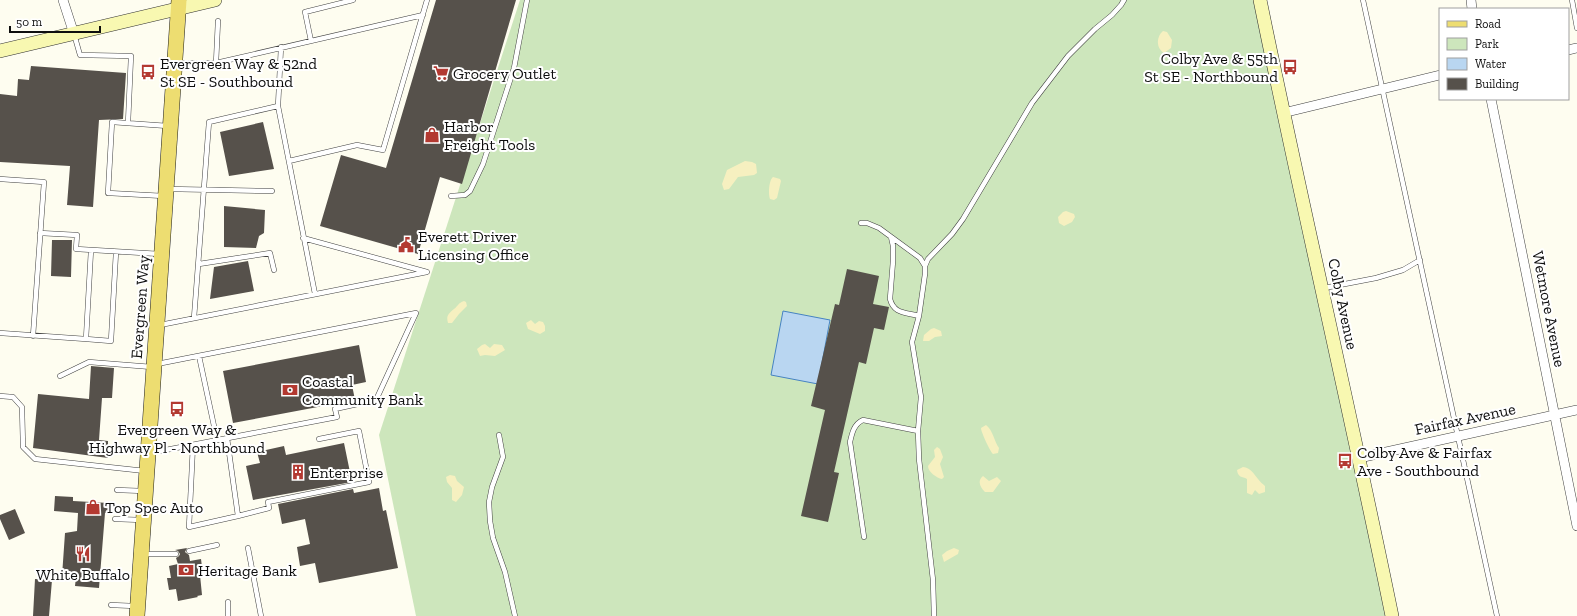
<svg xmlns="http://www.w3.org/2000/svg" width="1577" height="616" font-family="'Zilla Slab',serif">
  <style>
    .green { fill: #cde6bc }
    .sand { fill: #f6f0c0 }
    .water { fill: #b9d6f1; stroke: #4683c2 }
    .building { fill: #56514b }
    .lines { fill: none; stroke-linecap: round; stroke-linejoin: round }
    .lane-casing { stroke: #414141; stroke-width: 5.5 }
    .street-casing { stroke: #414141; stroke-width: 10 }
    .secondary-casing { stroke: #303030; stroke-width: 14 }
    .primary-casing { stroke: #1f1f1f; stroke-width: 16 }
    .lane { stroke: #fff; stroke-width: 4.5 }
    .street { stroke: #fff; stroke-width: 9 }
    .secondary { stroke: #f8f8b1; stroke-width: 13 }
    .primary { stroke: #eddd71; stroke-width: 15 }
    .labels { text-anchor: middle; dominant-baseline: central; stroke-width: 4; stroke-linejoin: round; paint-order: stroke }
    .poi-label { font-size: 16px; fill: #0e0e0e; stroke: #fff; text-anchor: start }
    .street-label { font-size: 16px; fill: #0e0e0e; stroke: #fff }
  </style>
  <rect width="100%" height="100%" fill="#fefdf0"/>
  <path class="green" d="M520,0H1260L1392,616H416L379,435Z"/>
  <path class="sand" d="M1163,31L1167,32L1172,40L1171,48L1164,53C1156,48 1156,37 1163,31Z
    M745,161L752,162L756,164L757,173L754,175L738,177L729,189L724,190L722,184L727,170Z
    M773,177L780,179L781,181L777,198L774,200L770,199C768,194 769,180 773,177Z
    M1066,211L1074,214L1075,217L1072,222L1064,226L1059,223L1058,217L1063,212Z
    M464,301L466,302L467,306L459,314L452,323H448C446,316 448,314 454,309C458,306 458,303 464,301Z
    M531,320L535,324L539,321L543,322L545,326V331L540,334L528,329L526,323Z
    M934,328L941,331L942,336L935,337L929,341H923L924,335L931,329Z
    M485,344L490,348L494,344L502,345L505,350L495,356L485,355L480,356L477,349L482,345Z
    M986,425C993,430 994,441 999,448L998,453L993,454C990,451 981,432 981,428Z
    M937,447L940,449L943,457L940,464L944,477L942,479C937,478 928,472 928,466L935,457L934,450Z
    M1243,467C1251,468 1253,473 1258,479C1260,482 1263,484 1265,486V492L1259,494L1255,490L1252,495L1247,493V479C1242,476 1238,478 1237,470Z
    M450,475L455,476L457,481L464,487L462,495L456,502L452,500V488L447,482L446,477Z
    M983,476L989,481L997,477L1001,481L993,492H985C980,487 977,481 983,476Z
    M954,548L959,550L958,554L944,562L942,555L947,551Z"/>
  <path class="water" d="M783,311L830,320L818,384L771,375Z"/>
  <path class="building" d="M436,0H516L462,184L440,177L418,254L320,226L341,155L386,168Z
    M31,66L126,73L123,119L99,120L93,207L67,205L70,166L0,162V94L17,96L18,79L29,80Z
    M263,122L274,169L229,176L220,132Z
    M224,206L265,210L264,233L259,236L256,248L224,247Z
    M52,240H72L71,277L51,276Z
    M248,261L254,291L210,299L214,267Z
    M847,269L879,276L873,304L889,307L884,330L874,328L866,364L859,362L834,472L839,473L828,522L801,516L825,410L811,406L835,304L839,305Z
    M359,345L366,382L352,385L355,400L233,423L223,371Z
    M91,366L114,368L112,398H102L99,440L108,441V458L33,448L38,394L89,399Z
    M344,443L352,482L253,500L246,466L260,463L257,452L284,446L286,455Z
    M379,488L383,511L386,510L398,568L319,583L315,563L300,566L297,547L310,544L305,519L282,524L278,504L353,489L354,493Z
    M55,496L73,497V501L109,503L108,513H105L99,588L75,586L76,577L62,576L65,533L77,531L78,513L54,511Z
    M15,509L25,533L9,540L0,519V515Z
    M187,548L185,552L189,555L190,561L201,559L203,575H200L202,595L197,596L198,597L178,601L176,589L169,590L167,578H171L169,566L178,564L176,558L179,556L180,554L178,551L175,550Z
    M35,579L52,580L49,616H33Z"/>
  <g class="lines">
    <defs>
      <path id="lane" d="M1363,0L1497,616
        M1572,0L1577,28
        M74,34L80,55L131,56L128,123
        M311,41L305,12L353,0
        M281,47L278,106L315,294
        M176,63H216L423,15
        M216,63L218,21
        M289,161L357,145L383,150L427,0
        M0,179L44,182L33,336
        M169,189L272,191
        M164,196L108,193L112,122L168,126
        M451,196L465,195L470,191L483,164L514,68L527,0
        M861,223H867L879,228L920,258L925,266V274L919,316L912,342L921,397L918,431L919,459L933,580L934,616
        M40,233L77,235L76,249L160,254
        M891,237L893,246V261L890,299C894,314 905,312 919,316
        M91,250L86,339L111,341L116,252
        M199,264L270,253L274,270
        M925,266L928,259L952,234L963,219L1032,103L1068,56L1095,29L1112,15L1121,5L1124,0
        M1324,288L1376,278L1403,270L1420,260
        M194,318L209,122L278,106
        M160,325L427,272L303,238
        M0,333L86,339
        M199,356L217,440
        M60,376L89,362L152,367
        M0,396L13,397L22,407L23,447L35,459L145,471
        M499,435L503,457L492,487L489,502L490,521L493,538L505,572L515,616
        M193,445L189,527L238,516L227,438
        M150,453L337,417L335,409L376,400L416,313L157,364
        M117,490L144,491
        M238,516L269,508L268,502L369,482L359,431L319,439
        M115,519L142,520
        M864,537L850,442C852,433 854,424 863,420L918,431
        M248,548L261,616
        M189,551L217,545
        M143,554H176
        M111,605L135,606
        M228,616V602"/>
      <path id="street" d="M63,0L74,34
        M1471,0L1472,9
        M1568,50L1577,48
        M1491,99L1577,526
        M1283,113L1440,75
        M1359,458L1577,410"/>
      <path id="secondary" d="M1260,0C1302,206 1350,410 1392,616
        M0,51L215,0"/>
      <path id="primary" d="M137,616L179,0"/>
    </defs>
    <use href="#lane" class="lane-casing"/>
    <use href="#street" class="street-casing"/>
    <use href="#secondary" class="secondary-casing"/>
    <use href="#primary" class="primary-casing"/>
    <use href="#lane" class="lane"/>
    <use href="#street" class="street"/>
    <use href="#secondary" class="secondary"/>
    <use href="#primary" class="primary"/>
  </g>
  <defs>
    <symbol id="bus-bare" viewBox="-9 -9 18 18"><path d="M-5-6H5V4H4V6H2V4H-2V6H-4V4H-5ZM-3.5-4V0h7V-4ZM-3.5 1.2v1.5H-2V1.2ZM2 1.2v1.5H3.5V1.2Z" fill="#b33931" stroke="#fff" stroke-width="2.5" paint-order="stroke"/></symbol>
    <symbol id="supermarket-bare" viewBox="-9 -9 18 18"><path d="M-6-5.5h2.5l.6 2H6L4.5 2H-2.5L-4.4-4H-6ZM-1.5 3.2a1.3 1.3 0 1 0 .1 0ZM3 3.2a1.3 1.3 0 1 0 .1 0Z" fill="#b33931" stroke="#fff" stroke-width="2.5" paint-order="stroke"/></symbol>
    <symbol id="shop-bare" viewBox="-9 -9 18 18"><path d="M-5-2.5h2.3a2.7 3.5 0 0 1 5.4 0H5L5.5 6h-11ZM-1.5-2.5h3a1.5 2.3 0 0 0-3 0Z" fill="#b33931" stroke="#fff" stroke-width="2.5" paint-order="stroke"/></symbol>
    <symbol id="civic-bare" viewBox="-9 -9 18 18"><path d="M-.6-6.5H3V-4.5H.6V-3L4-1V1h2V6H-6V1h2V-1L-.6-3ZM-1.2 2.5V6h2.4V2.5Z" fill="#b33931" stroke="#fff" stroke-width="2.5" paint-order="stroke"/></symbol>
    <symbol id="bank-bare" viewBox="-9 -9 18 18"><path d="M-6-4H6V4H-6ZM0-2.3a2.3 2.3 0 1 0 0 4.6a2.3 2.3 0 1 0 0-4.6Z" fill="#b33931" stroke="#fff" stroke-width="2.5" paint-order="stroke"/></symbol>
    <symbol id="building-bare" viewBox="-9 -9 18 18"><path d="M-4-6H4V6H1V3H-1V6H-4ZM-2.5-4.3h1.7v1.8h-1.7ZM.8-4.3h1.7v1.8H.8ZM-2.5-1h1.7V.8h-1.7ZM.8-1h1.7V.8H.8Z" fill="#b33931" stroke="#fff" stroke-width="2.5" paint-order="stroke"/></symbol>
    <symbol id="restaurant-bare" viewBox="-9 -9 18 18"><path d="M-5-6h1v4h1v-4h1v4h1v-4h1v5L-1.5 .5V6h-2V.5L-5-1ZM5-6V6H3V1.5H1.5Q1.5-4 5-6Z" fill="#b33931" stroke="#fff" stroke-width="2.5" paint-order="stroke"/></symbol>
  </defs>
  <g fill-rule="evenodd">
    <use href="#bus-bare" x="1279" y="56" width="22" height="22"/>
    <use href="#bus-bare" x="137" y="61" width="22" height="22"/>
    <use href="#supermarket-bare" x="430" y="62" width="22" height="22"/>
    <use href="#shop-bare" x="421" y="124" width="22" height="22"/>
    <use href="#civic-bare" x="395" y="234" width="22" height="22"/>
    <use href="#bank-bare" x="279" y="379" width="22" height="22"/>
    <use href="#bus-bare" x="166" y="398" width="22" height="22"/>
    <use href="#bus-bare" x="1334" y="450" width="22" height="22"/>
    <use href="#building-bare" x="287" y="461" width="22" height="22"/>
    <use href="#shop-bare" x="82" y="496" width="22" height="22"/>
    <use href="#restaurant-bare" x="72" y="543" width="22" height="22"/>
    <use href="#bank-bare" x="175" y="559" width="22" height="22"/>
  </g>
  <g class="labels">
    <g class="poi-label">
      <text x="1278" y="58" text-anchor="end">Colby Ave &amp; 55th<tspan x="1278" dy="18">St SE - Northbound</tspan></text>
      <text x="160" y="63">Evergreen Way &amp; 52nd<tspan x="160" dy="18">St SE - Southbound</tspan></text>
      <text x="453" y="73">Grocery Outlet</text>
      <text x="444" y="126">Harbor<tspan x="444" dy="18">Freight Tools</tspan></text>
      <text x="418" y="236">Everett Driver<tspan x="418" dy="18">Licensing Office</tspan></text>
      <text x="302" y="381">Coastal<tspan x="302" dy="18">Community Bank</tspan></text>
      <text x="177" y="429" text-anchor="middle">Evergreen Way &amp;<tspan x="177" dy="18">Highway Pl - Northbound</tspan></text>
      <text x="1357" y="452">Colby Ave &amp; Fairfax<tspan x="1357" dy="18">Ave - Southbound</tspan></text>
      <text x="310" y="472">Enterprise</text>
      <text x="105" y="507">Top Spec Auto</text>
      <text x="198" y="570">Heritage Bank</text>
      <text x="83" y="574" text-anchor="middle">White Buffalo</text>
    </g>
    <g class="street-label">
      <text transform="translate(1343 304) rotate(78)">Colby Avenue</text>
      <text transform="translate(140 307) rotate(-86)">Evergreen Way</text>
      <text transform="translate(1549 309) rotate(79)">Wetmore Avenue</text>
      <text transform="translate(1465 419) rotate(-12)">Fairfax Avenue</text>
    </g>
  </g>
  <rect x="1439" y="8" width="130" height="92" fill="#ffffff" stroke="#9f9f9f"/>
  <rect x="1447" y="21" width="20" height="6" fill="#eddd71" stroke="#9f9f9f"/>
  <text x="1475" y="28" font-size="12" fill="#0e0e0e">Road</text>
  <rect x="1447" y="38" width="20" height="12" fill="#cde6bc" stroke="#9f9f9f"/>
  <text x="1475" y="48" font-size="12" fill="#0e0e0e">Park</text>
  <rect x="1447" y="58" width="20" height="12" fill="#b9d6f1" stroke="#9f9f9f"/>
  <text x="1475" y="68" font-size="12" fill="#0e0e0e">Water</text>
  <rect x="1447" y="78" width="20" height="12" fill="#56514b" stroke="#9f9f9f"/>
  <text x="1475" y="88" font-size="12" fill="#0e0e0e">Building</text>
  <path d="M10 26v6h90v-6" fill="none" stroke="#0e0e0e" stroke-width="2"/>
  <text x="16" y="26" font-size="12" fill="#0e0e0e" stroke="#ffffff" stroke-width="3" paint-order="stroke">50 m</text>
</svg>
